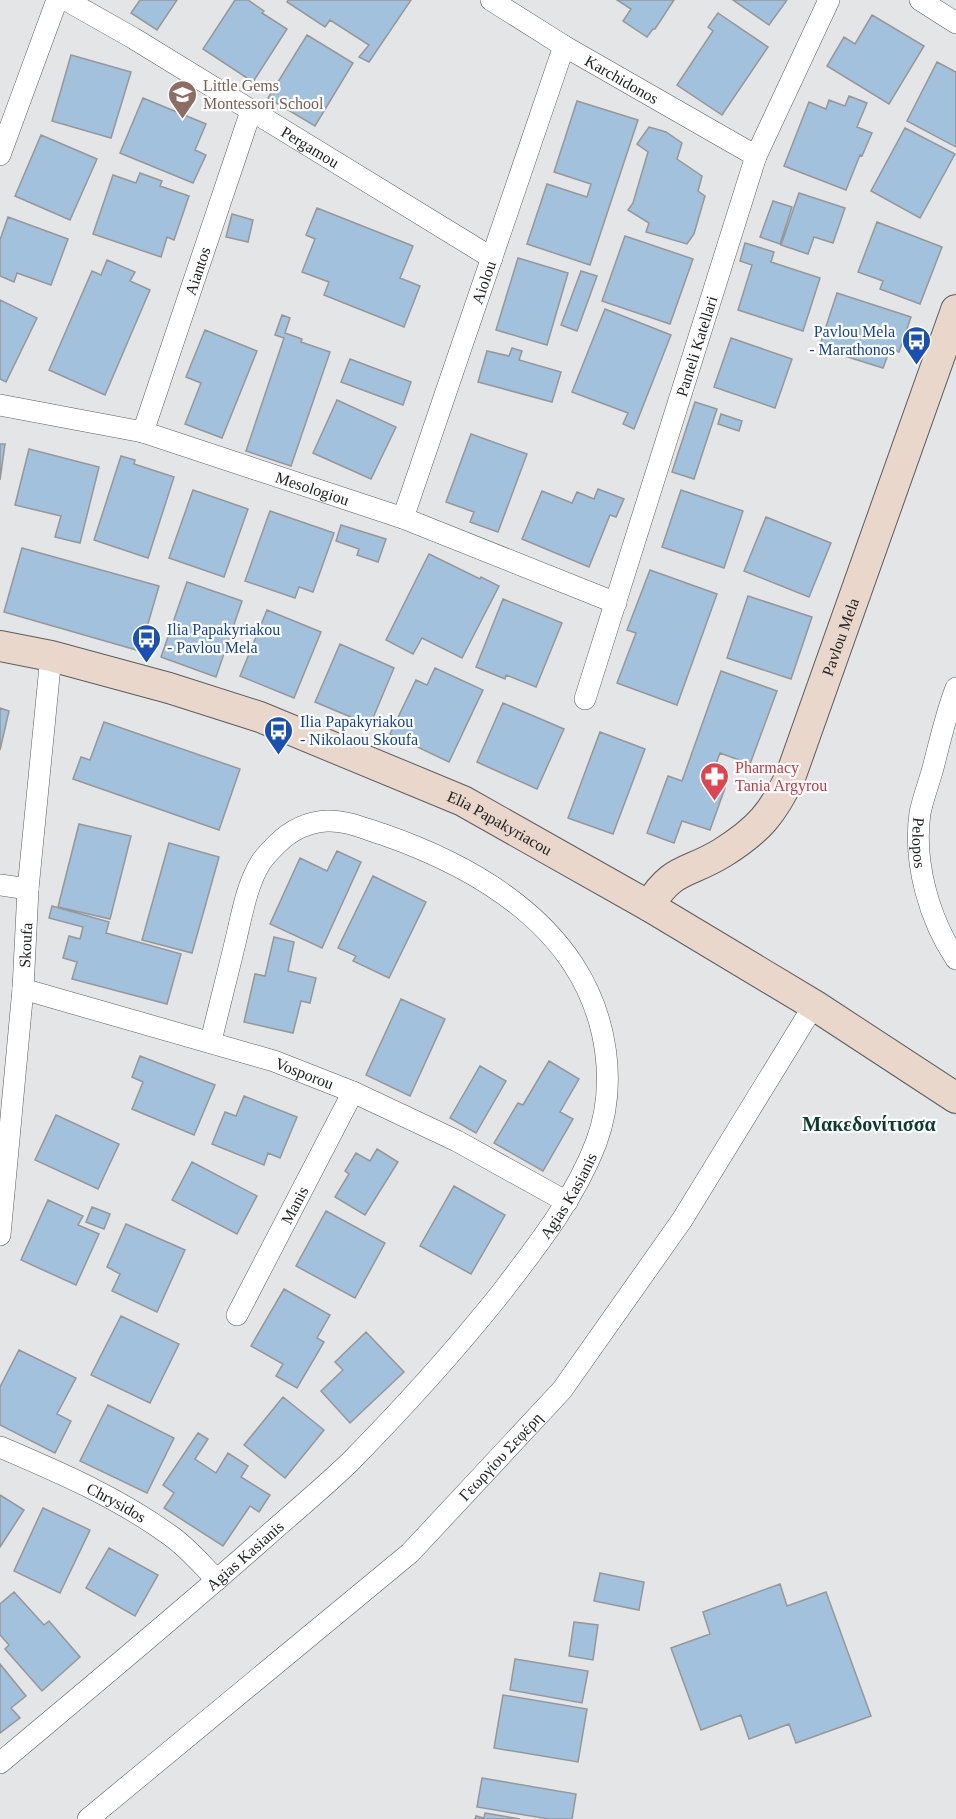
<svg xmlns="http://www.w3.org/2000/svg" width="956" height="1819" font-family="'Times New Roman',serif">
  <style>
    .building { fill: #a1c1dc; stroke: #969798; stroke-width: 1.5 }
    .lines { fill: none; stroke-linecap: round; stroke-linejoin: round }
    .street-casing { stroke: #5c5d5d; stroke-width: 22 }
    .secondary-casing { stroke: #5c5d5d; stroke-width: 32 }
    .street { stroke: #fff; stroke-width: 21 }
    .secondary { stroke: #e8d7ca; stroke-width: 30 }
    .labels { text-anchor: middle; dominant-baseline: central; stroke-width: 4.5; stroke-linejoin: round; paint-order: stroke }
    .street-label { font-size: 16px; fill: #222323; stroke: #fff }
    .education-label { font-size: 16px; fill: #785e54; stroke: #fff; text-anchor: start }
    .transit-label { font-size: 16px; fill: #164399; stroke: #fff; text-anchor: start }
    .health-label { font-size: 16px; fill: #be3a42; stroke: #fff; text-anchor: start }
    .quarter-label { font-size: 20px; font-weight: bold; fill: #0b3d2c; stroke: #fff }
  </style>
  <rect width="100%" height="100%" fill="#e3e5e6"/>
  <path class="building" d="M140,0H177L157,30L131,13Z
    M235,0H248L264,11L262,13L287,29L253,82L203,49Z
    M288,0H411L369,62L359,57L369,45L330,20L325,27L287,2Z
    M617,0H674L655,29H653L647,37L623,21L631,9Z
    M733,0H787L769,25Z
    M718,13L768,47L722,115L677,85L713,31L708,27Z
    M872,15L924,46L889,104L827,66L844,37L855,44Z
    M307,35L353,63L315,126L268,98Z
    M71,55L131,72L111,138L52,121Z
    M937,62L956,72V147L907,121Z
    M849,96L867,103L857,127L872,133L862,156L860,155L846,190L784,166L809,102L826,109L829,100L845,106Z
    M143,98L206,124L195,150L206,155L193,183L120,153Z
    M577,101L638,120L590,265L527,244L547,184L587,197L591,184L554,172Z
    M649,127L666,132L682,143L677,159L702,176L698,191L705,196L694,234L687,244L646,232L649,223L628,210L633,203L648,152L637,144Z
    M905,128L955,154L920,218L871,191Z
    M41,135L97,159L70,220L15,196Z
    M140,173L162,181L160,186L189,196L174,240L167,237L161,257L93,234L113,175L136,183Z
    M799,193L845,208L833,243L814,237L808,254L781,245Z
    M773,201L792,207L780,244L760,237Z
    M317,208L413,246L400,278L420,286L404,327L324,295L329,282L302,272L315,239L306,235Z
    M232,214L253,220L248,242L226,237Z
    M8,217L68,239L51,285L17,273L14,282L0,276V240Z
    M877,222L942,247L920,304L880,289L883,281L858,272Z
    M625,236L693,259L670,324L602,301Z
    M745,243L774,252L771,262L820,278L803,331L738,310L752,265L740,261Z
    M518,258L568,273L547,345L496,330Z
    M107,260L135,272L130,281L150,290L105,395L49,370L92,271L101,275Z
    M581,271L597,276L577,331L561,325Z
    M837,293L911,317L899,352L890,349L883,368L819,348Z
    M0,300L37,318L6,382L0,379Z
    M605,309L671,335L634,429L623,424L628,413L572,392Z
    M282,315L290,318L285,333L302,339L301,342L330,352L291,466L246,451L284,338L275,335Z
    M205,330L257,351L222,438L185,424L201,383L186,377Z
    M731,338L792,359L775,408L714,387Z
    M512,348L522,351L519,360L561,372L552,402L478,382L487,351L509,356Z
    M350,359L411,382L403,405L341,382Z
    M337,400L396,427L371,479L313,453Z
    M695,402L717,409L694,479L672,472Z
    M721,414L742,421L739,431L718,424Z
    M471,434L527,454L498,532L470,522L474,512L446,502Z
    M0,444H5L0,480Z
    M29,449L99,467L80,543L55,537L61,516L15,505Z
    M121,456L135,460L134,464L174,477L148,558L94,540Z
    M598,489L624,499L616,517L610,515L589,567L522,539L542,491L572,503L577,492L594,499Z
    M193,490L248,509L224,577L169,558Z
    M681,490L743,511L724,568L662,547Z
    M270,511L334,533L313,592L299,587L295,598L245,581Z
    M766,517L831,543L809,597L744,571Z
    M341,525L386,539L378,562L357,555L359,549L336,541Z
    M22,548L159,586L140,651L4,612Z
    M429,554L480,579L481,577L499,586L462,658L422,638L413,654L386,640Z
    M650,570L717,594L677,705L617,683L636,633L627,630Z
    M187,582L242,601L216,677L161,657Z
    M748,596L812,617L791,679L727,658Z
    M503,599L562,623L536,687L506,675L505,679L476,667Z
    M267,610L321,632L294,698L240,676Z
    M340,644L394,668L370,725L315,702Z
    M435,668L483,690L449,762L390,734L416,680L427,685Z
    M721,671L777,691L750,764L720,753L709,783L725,788L710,830L682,821L674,843L647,833L668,776L682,781Z
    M503,703L564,729L537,789L477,762Z
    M0,708L9,711L0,750Z
    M104,722L240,769L219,830L73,779L81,757L90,760Z
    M600,732L645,749L613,834L568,818Z
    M79,824L131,836L110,919L58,907Z
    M169,843L219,857L192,953L142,940Z
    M337,851L361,862L322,948L270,924L300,858L327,871Z
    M373,876L426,902L389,978L353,961L356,956L338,948Z
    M52,906L109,922L106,933L181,954L167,1004L72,979L77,962L63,958L69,936L80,939L83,927L49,918Z
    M274,937L294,942L288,971L316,978L310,1003L301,1001L293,1033L244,1022L255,974L265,976Z
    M401,999L445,1019L410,1096L366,1075Z
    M140,1056L215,1085L194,1135L132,1109L143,1082L132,1077Z
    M549,1061L579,1079L560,1112L573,1119L543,1171L494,1143L518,1103L523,1105Z
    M480,1066L506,1081L476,1133L450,1118Z
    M244,1096L297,1117L280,1158L268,1153L264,1165L212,1144L225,1112L236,1116Z
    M56,1115L119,1144L98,1189L35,1160Z
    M377,1149L398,1162L365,1215L335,1197L349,1174L345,1171L356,1153L370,1161Z
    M192,1162L257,1196L237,1234L172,1200Z
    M454,1186L505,1215L471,1274L420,1246Z
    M48,1200L83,1216L78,1225L99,1234L76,1285L21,1260Z
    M92,1207L110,1214L104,1229L86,1222Z
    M326,1211L385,1243L355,1298L296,1266Z
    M126,1224L185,1250L157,1312L112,1291L120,1274L107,1267Z
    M284,1289L330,1315L317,1338L324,1342L297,1388L276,1376L283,1364L251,1346Z
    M121,1316L179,1344L150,1403L91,1375Z
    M366,1332L404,1372L350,1423L321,1391L343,1370L335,1362Z
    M19,1350L76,1378L57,1414L71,1421L55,1453L0,1425V1387Z
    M283,1397L324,1430L285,1478L244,1445Z
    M108,1405L174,1438L147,1493L80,1461Z
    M198,1433L208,1439L195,1459L216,1473L228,1453L248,1466L241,1477L270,1495L259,1512L250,1506L223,1546L164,1508L174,1493L163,1485Z
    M0,1495L24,1510L0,1547Z
    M43,1508L90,1530L60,1593L14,1571Z
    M109,1548L158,1575L135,1616L86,1588Z
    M600,1573L644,1582L639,1610L594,1601Z
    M780,1584L787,1606L826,1592L871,1716L796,1743L789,1724L749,1739L741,1715L701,1730L671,1648L710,1634L703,1612Z
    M14,1592L44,1625L49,1621L80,1657L42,1691L5,1649L9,1645L0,1635V1604Z
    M574,1622L598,1625L593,1660L569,1656Z
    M515,1659L588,1671L582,1703L510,1690Z
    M0,1664L26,1696L11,1708L20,1718L0,1733Z
    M503,1695L587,1709L578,1762L494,1748Z
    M482,1778L576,1794L572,1819H549L477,1807Z
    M485,1813L520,1819H475L476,1816L484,1818Z"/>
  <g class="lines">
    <defs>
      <g id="street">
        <path id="s1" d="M66,0L133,38L492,258"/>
        <path id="s2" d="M491,0L564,46L756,156"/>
        <path d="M920,0L956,23"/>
        <path d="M0,155L57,0"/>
        <path id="s3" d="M0,405L143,432L403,518L616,603"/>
        <path id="s4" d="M143,432L251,111"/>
        <path id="s5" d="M403,518L564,46"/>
        <path id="s6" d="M956,688C946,714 940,741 933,768C929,783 923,798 920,813C913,862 929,919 956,959"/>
        <path id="s7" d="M585,699L756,156L829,0"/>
        <path d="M0,885L28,889"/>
        <path id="s8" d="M23,989L274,1061L353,1092L457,1141L567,1202"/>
        <path id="s9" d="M0,1235L23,989L28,889L51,656"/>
        <path id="s10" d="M237,1315L353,1092"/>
        <path id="s11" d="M0,1447C59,1472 119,1498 171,1536C188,1548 202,1565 217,1580"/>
        <path id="s12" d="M0,1763C87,1690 174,1618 259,1543C289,1516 321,1490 350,1462C403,1408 454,1352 501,1293C537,1246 575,1198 596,1143C618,1084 607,1016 573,964C530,899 454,859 382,834C365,829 346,820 327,821C308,822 291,830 277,844C272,849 265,856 261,862C247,884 242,914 236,939C228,973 219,1007 211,1041"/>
        <path id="s13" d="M88,1819L410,1553L562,1390L682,1220L814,1005"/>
      </g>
      <g id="secondary">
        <path id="s14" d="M0,646L51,656L169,688L260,717L463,801L649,906L814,1005L956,1098"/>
        <path id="s15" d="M649,906C672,867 688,874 722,853C759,830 773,813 791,775L956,310"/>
      </g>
    </defs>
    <use href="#street" class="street-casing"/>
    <use href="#secondary" class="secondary-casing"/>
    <use href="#street" class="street"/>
    <use href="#secondary" class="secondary"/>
  </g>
  <defs>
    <symbol id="school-pin" viewBox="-11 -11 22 30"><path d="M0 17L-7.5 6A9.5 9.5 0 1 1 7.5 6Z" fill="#8d6e63" stroke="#fff"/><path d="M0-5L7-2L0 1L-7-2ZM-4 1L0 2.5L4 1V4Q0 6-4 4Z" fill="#fff"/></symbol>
    <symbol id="bus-pin" viewBox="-11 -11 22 30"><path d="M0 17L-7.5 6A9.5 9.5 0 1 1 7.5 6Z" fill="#1a4fb4" stroke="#fff"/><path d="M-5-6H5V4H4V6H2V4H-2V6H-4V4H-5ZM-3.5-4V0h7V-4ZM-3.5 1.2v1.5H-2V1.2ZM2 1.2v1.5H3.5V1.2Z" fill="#fff"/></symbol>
    <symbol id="pharmacy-pin" viewBox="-11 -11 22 30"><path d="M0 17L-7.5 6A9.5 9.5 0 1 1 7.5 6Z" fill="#e0444e" stroke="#fff"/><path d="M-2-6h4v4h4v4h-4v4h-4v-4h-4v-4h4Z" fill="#fff"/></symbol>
  </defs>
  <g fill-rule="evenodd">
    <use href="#school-pin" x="166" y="78" width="33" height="45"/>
    <use href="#bus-pin" x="900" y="324" width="33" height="45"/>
    <use href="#bus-pin" x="130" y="622" width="33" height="45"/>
    <use href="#bus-pin" x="262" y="714" width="33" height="45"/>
    <use href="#pharmacy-pin" x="698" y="760" width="33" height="45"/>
  </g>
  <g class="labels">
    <g class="street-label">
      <text stroke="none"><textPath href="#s2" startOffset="153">Karchidonos</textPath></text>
      <text stroke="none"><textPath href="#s1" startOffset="285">Pergamou</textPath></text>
      <text stroke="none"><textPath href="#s4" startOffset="170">Aiantos</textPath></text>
      <text stroke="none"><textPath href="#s5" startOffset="249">Aiolou</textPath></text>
      <text stroke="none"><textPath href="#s7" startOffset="370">Panteli Katellari</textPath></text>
      <text stroke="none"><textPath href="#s3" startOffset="324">Mesologiou</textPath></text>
      <text stroke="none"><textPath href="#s15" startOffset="345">Pavlou Mela</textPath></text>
      <text stroke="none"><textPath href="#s14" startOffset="532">Elia Papakyriacou</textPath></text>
      <text stroke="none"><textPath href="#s6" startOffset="160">Pelopos</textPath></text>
      <text stroke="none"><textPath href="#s9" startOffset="291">Skoufa</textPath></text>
      <text stroke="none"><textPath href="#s8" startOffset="294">Vosporou</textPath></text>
      <text stroke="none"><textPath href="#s12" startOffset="807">Agias Kasianis</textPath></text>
      <text stroke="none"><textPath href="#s10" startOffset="124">Manis</textPath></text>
      <text stroke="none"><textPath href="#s13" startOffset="550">Γεωργίου Σεφέρη</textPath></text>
      <text stroke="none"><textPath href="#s11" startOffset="129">Chrysidos</textPath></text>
      <text stroke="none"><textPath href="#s12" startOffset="321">Agias Kasianis</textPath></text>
    </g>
    <g class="education-label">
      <text x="203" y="85">Little Gems<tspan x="203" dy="18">Montessori School</tspan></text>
    </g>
    <g class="transit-label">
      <text x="895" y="331" text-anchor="end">Pavlou Mela<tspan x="895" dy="18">- Marathonos</tspan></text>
      <text x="167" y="629">Ilia Papakyriakou<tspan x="167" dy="18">- Pavlou Mela</tspan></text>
      <text x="300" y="721">Ilia Papakyriakou<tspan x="300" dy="18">- Nikolaou Skoufa</tspan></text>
    </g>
    <g class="health-label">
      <text x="735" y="767">Pharmacy<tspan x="735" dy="18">Tania Argyrou</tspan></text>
    </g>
    <g class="quarter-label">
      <text x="869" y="1124">Μακεδονίτισσα</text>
    </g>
  </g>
</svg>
